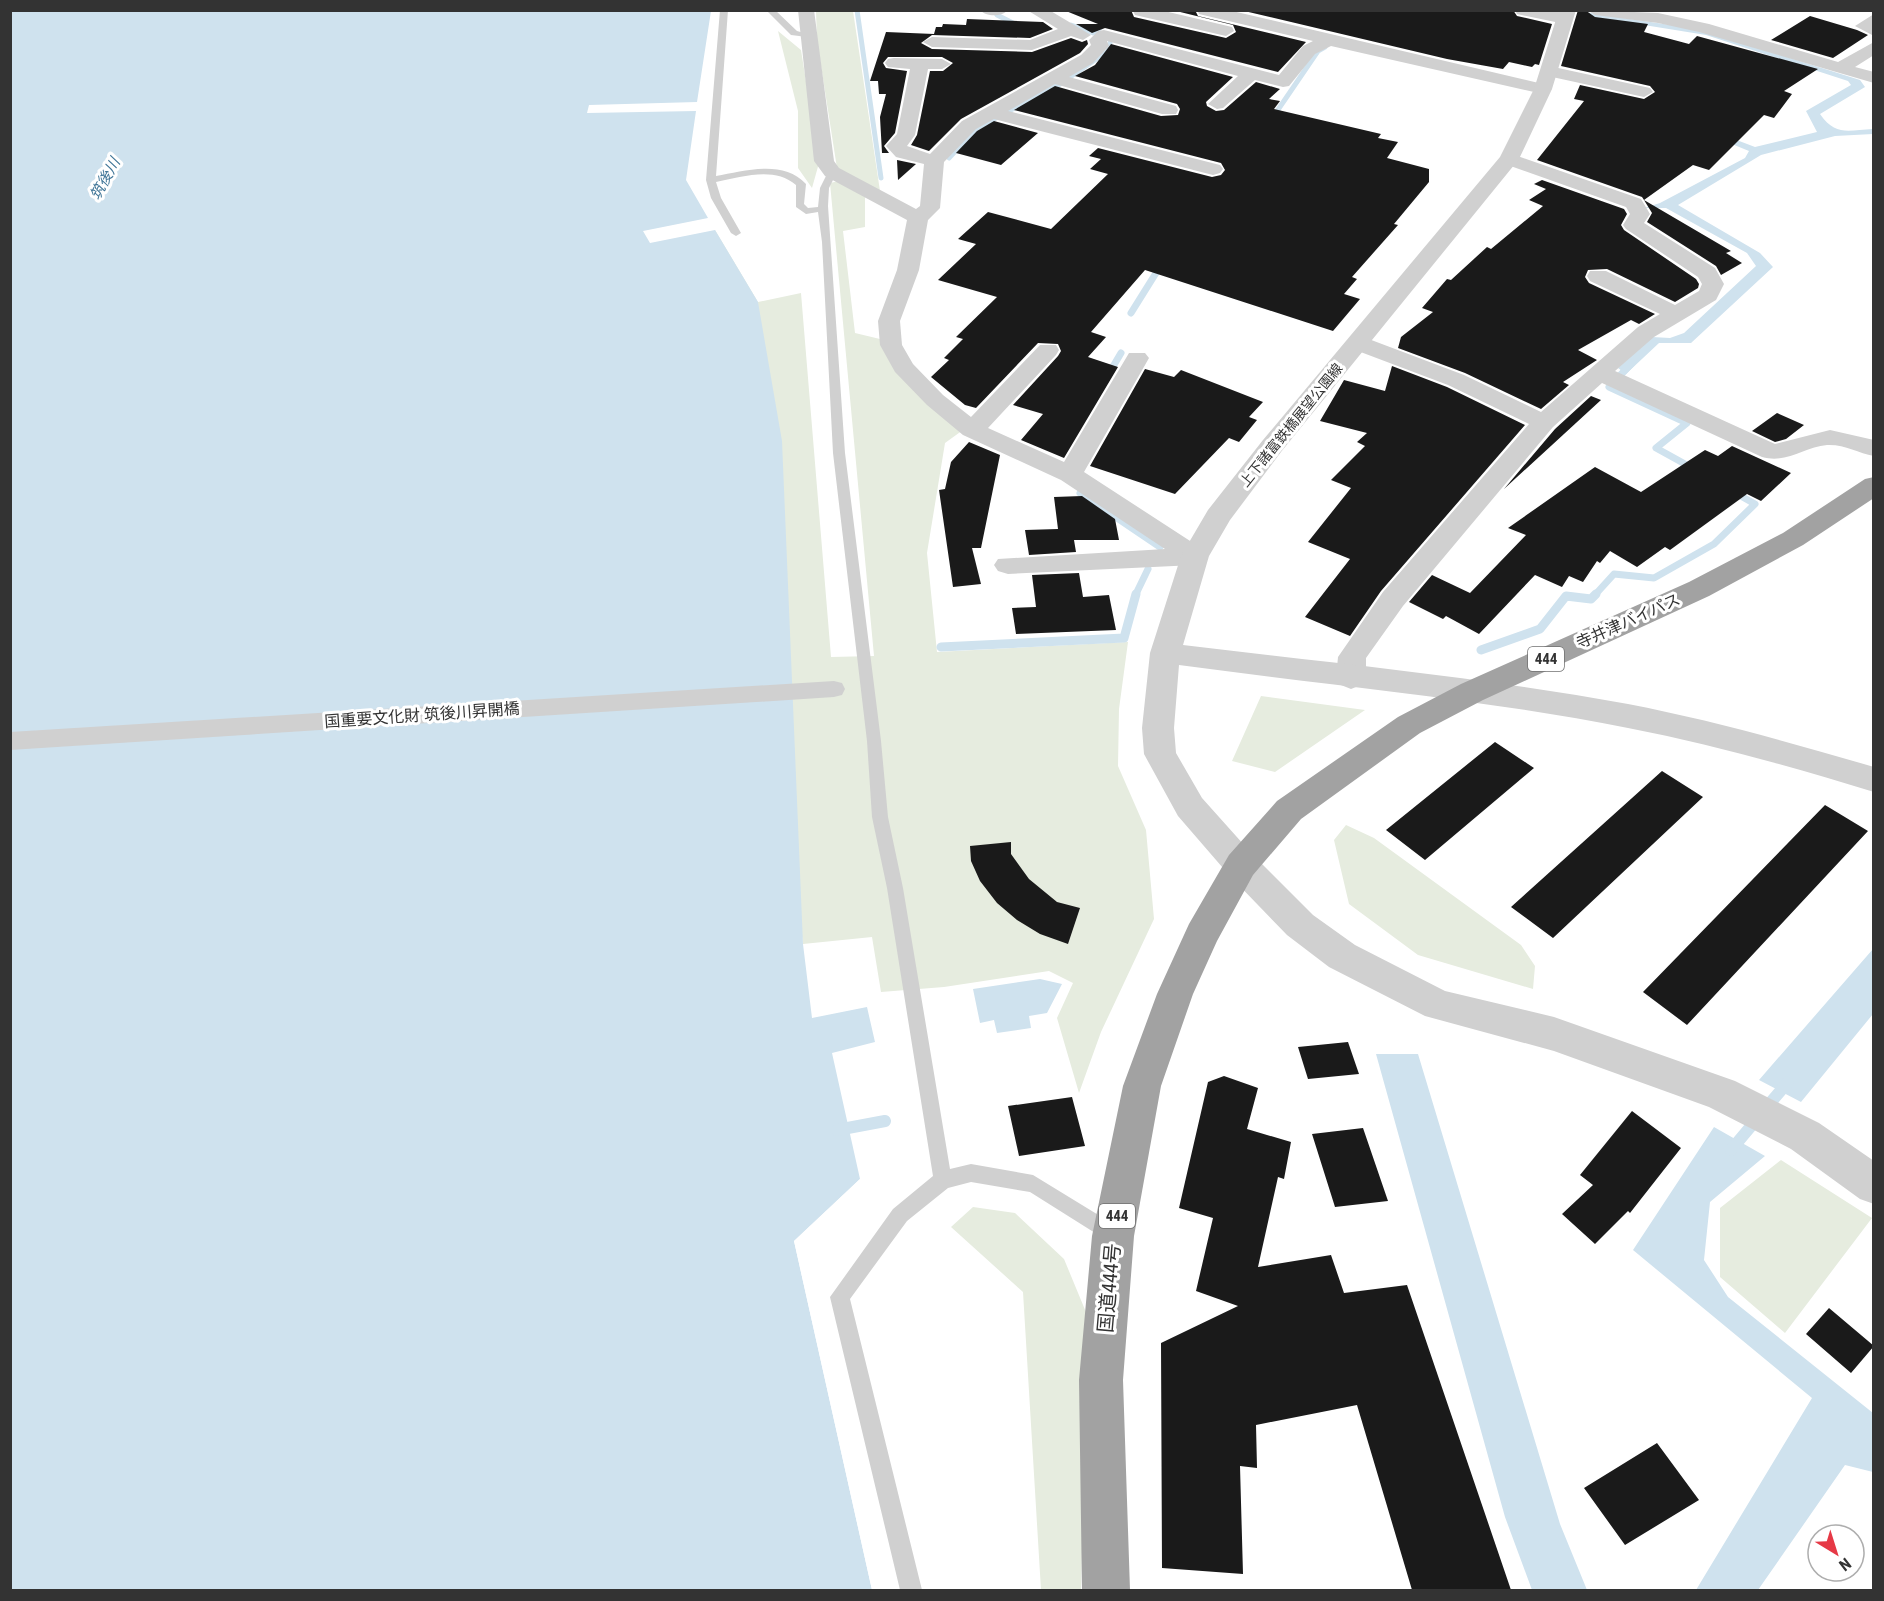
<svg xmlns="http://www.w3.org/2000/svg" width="1884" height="1601" font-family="'Roboto Condensed','Noto Sans JP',sans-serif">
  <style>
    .green { fill: #e6ecdf }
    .water { fill: #cfe2ee }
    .pier { fill: #fff }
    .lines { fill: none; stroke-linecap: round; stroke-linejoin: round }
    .stream-far3 { stroke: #cfe2ee; stroke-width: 5 }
    .stream-far2 { stroke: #cfe2ee; stroke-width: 7 }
    .stream-far1 { stroke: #cfe2ee; stroke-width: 9 }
    .stream { stroke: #cfe2ee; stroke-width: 12 }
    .building { fill: #1a1a1a }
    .service { fill: #d0d0d0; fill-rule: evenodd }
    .pedestrian { fill: #d0d0d0; fill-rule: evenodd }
    .minor { fill: #d0d0d0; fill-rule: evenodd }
    .tertiary { fill: #d0d0d0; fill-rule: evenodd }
    .trunk { fill: #a2a2a2; fill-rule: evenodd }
    .labels { text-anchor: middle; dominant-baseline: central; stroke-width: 6; stroke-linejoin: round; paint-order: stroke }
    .far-street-label { font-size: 14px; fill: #333; stroke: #fff }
    .far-water-label { font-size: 15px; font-style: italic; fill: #3f7597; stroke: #fff }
    .shield { fill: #fff; stroke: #707070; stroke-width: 1.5 }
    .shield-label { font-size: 15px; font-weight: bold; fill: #333 }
    .street-label { font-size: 16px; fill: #333; stroke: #fff }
    .near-street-label { font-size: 20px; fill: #333; stroke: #fff }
  </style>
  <rect width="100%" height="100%" fill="#fff"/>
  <path class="green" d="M816,11H853L880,191L865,195V227L843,231L855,333L880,339L963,430L945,443L927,553L937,652L1128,642L1119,709L1118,766L1146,830L1154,919L1101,1032L1079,1093L1057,1018L1073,983L1049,971L944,987L881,992L872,937L803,944L715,230L758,302L801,293L831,657L874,656L830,183L839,181L817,40Z
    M778,31L801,50L819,163L812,188L798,168V111Z
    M1261,696L1365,710L1275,772L1232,761Z
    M1346,825L1374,838L1521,945L1535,966L1533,989L1418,955L1349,904L1334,840Z
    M1781,1160L1872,1218L1785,1333L1720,1277V1208Z
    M973,1207L1015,1213L1064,1259L1088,1317L1081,1590H1041L1023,1292L951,1227Z"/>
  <path class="water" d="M11,11H711L697,102L589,105L587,113L696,111L686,180L708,218L643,231L650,243L715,230L758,302L782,441L803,944L812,1018L867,1007L875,1042L832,1053L860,1179L794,1241L872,1590H11Z
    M1584,12L1697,29L1860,80L1865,87L1820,114C1836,137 1849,130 1873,129V134L1835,136L1761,155L1678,205L1760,253L1773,267L1691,343H1659L1626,374L1618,368L1652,337L1670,338L1684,333L1756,266L1747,253L1666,208H1644L1660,203L1745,158L1749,151L1695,129L1705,128L1755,147L1817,132L1806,111L1851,85L1848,81L1706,35L1582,15Z
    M1873,949V1014L1801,1102L1759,1080Z
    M1040,979L1062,984L1047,1013L1029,1016L1031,1028L997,1033L994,1020L980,1023L973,989Z
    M1376,1054H1418L1560,1524L1587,1590H1532L1505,1517Z
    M1714,1127L1765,1156L1710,1202L1704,1260L1728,1297L1873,1413V1472L1845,1465L1758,1590H1696L1812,1398L1633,1250Z"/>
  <path class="pier" d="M860,1179V1182L797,1242L875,1590H872L794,1241Z"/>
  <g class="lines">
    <path class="stream-far3" d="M857,10L881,178
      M994,10L997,15L1019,26
      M1071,25L1093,33L1100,28
      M1271,120L1318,51L1325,47
      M949,158L977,128L1060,84L1108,51L1110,43"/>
    <path class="stream-far2" d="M1131,313L1161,265
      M1632,363L1609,387L1687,423L1656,448L1694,469
      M1108,375L1121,353
      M1080,493L1160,547
      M1135,596L1148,569
      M1594,596L1614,574L1654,578L1714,544L1755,504L1732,491"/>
    <path class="stream-far1" d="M941,647L1124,638L1136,594
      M1481,650L1540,629L1566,596L1591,599L1596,594"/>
    <path class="stream" d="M1766,1108L1788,1082
      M837,1130L885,1121
      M1731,1150L1757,1119"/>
  </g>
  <path class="building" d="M1131,10L1134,17L1226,38L1236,32L1233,25L1172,10H1195L1198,16L1306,42L1278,72L1105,28L1092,33L1076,24H1098L1066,11Z
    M1240,10H1513L1517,16L1552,24L1539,65L1535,64L1532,67L1509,62L1503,69L1447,59Z
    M1578,10H1585L1595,17L1648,24L1644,32L1689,44L1697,36L1818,69L1784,91L1792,94L1774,118L1764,115L1709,170L1693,165L1644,200L1642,197L1537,160L1584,101L1574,99L1580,85L1644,99L1655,92L1650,86L1561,66Z
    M1810,16L1857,30L1868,35L1833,58L1771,40Z
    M967,19L1043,22L1053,29L1030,38L932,35L921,43L932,49L1032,52L1071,38L1082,42L1087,40L1088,44L1080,53L961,119L929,151L911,145L917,135L930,71H943L953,63L942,57H888L883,63L886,68L907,71L895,133L884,146L889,153H882L880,117L886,94H879L878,81H870L886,32L934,34L936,27H942L943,24L966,25Z
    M1111,44L1233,77L1206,102L1207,106L1216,111L1224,110L1256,82L1280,89L1269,99L1280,101L1274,109L1381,134L1378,138L1398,142L1387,158L1429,169V182L1394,224L1398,225L1352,277L1357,279L1344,294L1360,299L1333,331L1145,270L1091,332L1106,337L1088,357L1118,367L1064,458L1021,440L1043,414L1013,405L1058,356L1061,351L1058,344L1038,343L976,408L965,405L931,377L949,360L944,358L963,339L956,337L997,297L938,280L976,244L958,239L988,212L1051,229L1108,174L1090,169L1101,159L1089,156L1098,148L1212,177L1221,175L1225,170L1221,163L1014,110L1055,86L1161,116L1178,115L1180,109L1177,104L1075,76L1095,65Z
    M994,121L1038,133L1001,165L956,153L977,131Z
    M897,160L916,164L898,180Z
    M1542,180L1624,209L1627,214L1621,225L1624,230L1696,279L1699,284L1698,288L1675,302L1607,269L1588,270L1585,277L1589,283L1655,314L1639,324L1631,320L1578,350L1597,360L1563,382L1569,385L1541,409L1465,373L1398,348L1401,337L1433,312L1422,308L1447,279L1451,280L1487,247L1491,249L1543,206L1529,200L1546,189L1534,184Z
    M1644,200L1731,251L1726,253L1742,263L1721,275L1716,266L1647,222L1652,213Z
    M1392,366L1447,387L1525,425L1381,591L1350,636L1305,617L1350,559L1308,542L1351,488L1331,480L1365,446L1357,442L1367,433L1320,421L1344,380L1385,391Z
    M1145,369L1174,377L1181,370L1263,402L1249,417L1257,420L1239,442L1229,438L1175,494L1090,466Z
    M1591,396L1601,400L1504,489L1555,429Z
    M1777,413L1804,425L1786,439L1775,442L1752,431Z
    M969,442L1000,455L981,548H972L981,584L953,587L939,490L945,489L951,462Z
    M1732,446L1791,473L1761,501L1747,494L1670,550L1665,547L1637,567L1610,551L1600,563L1597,561L1583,582L1569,576L1562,587L1535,575L1479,634L1446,616L1443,619L1409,602L1432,575L1470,593L1526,535L1508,528L1595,467L1641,492L1705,450L1718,456Z
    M1082,496L1115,519L1119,540H1074L1076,552L1029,555L1025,530L1058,529L1054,497Z
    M1079,573L1083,597L1109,595L1116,630L1016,634L1012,608L1036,607L1032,575Z
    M1495,742L1534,768L1425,860L1386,830Z
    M1662,771L1703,797L1553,938L1511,907Z
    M1825,805L1868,831L1687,1025L1643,992Z
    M1011,842V854L1029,879L1057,902L1080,908L1068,944L1040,934L1017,920L997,903L980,881L971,861L970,846Z
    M1348,1042L1359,1074L1308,1079L1298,1047Z
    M1224,1076L1258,1088L1247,1129L1291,1142L1284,1179L1278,1177L1258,1267L1331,1255L1344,1293L1407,1285L1511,1590H1412L1357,1405L1256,1425L1257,1468L1240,1466L1243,1574L1162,1568L1161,1343L1238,1306L1196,1291L1213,1218L1179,1208L1208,1082Z
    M1072,1097L1085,1146L1019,1156L1008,1106Z
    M1632,1111L1681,1148L1630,1213L1628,1211L1595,1244L1562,1214L1593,1185L1580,1175Z
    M1363,1128L1388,1201L1335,1207L1312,1134Z
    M1829,1308L1874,1346L1851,1373L1806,1334Z
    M1657,1443L1699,1500L1625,1545L1584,1488Z"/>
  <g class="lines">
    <path class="service" d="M720,10H728L716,176C745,171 783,159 806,184L804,204L808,208L818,207L820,188L829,170L837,172L829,188L828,206L845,453L881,741L888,817L903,888L950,1169L971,1164L1033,1175L1118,1227L1120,1234L1118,1241L1111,1243L1030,1192L971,1182L948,1188L907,1221L850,1299L922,1590H900L830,1297L893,1209L933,1176L887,888L872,817L867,741L833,453L822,242L818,212L806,214L796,207V185C774,166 742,177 716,182L721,198L741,233L736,236L731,233L711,198L706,180Z
      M766,10H775L797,31L811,35L807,37L791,35Z"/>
    <path class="pedestrian" d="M834,681L842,683L845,689L842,695L834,697L10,750V732Z"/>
    <path class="minor" d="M798,10H814L834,161L839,168L916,209L920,206L924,164L896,157L886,146L897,134L910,69L888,67L885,63L888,59L894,58L942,59L951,64L942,69H928L915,135L907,146L930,154L962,121L1081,55L1091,45L1089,40L1098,31L1104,30L1279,75L1303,46L1313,41L1199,14L1197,10H1228L1543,84L1552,89L1543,94L1331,46L1315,54L1289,86L1283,87L1255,80L1223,108L1217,109L1208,104L1238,76L1107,41L1109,46L1093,63L1069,77L1176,106L1178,110L1176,114H1162L1055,84L1008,111L1220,165L1223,169L1220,173L1213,175L994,119L976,129L944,162L940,208L928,220L919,270L900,321L902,345L913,364L943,395L971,417L1040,345H1056L1059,350L1056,355L988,428L1064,462L1129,353H1145L1149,358L1084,472L1204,550L1208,556L1204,562L1195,565L1008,574L998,571L994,565L998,559L1165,549L1061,480L963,435L927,405L895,372L880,345L878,321L897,270L907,220L825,176L814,161Z
      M980,10H1008C1002,17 986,17 980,10Z
      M1027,10H1049L1091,35L1083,40L1071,36L1032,50L932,47L923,42L932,37L1030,40L1058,29Z
      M1160,10L1232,27L1234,31L1226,36L1135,15L1133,11Z
      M1515,10H1549L1571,15L1573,19L1565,24L1517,14Z
      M1587,10L1658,13L1709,24L1838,62L1874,42V55L1855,67L1874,72V83L1699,32L1658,23L1595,15Z
      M1874,14V36L1855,26Z
      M1549,66L1650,88L1653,92L1644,97L1543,75L1540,71L1543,67Z
      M1509,153L1641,199L1650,214L1644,223L1715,268L1724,284L1716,300L1654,337L1615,371L1775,444L1830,430L1874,440V456C1858,453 1844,444 1827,445C1804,447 1787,464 1762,457L1602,383L1553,427L1403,606L1366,658V678L1361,685L1351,689L1341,685L1336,678L1338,657L1383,592L1529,424L1448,385L1350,348L1347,343L1350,338H1366L1464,375L1541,412L1638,327L1660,314L1590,281L1587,276L1590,271H1606L1675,305L1699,291L1702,284L1698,277L1626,229L1623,225L1630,214L1626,207L1502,163L1499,159Z"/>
    <path class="tertiary" d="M1559,10H1576L1552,89L1519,159L1281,452L1230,520L1209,556L1183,645C1331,663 1481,677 1628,704C1711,720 1792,743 1874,767V792C1793,767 1711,744 1628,728C1482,699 1327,685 1179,665L1174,728L1176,753L1202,798L1253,855L1313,915L1355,945L1445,991L1554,1017L1735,1081L1819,1123L1874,1161V1204L1860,1199L1791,1149L1709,1107L1554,1051L1425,1016L1329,967L1287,935L1229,875L1178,816L1144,754L1142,728L1150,653L1181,556L1208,510L1263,440L1500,157L1534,89Z"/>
    <path class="trunk" d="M1874,477V498L1803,545L1709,596L1483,700L1420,733L1301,819L1253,875L1217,941L1193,994L1161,1086L1134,1236L1123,1380L1130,1590H1082L1079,1380L1092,1236L1123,1086L1157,994L1189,924L1229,855L1277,801L1398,717L1461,684L1689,582L1783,533L1865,479Z"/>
  </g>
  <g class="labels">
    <g class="far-street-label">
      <text transform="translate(1291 425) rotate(-51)">上下諸富鉄橋展望公園線</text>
    </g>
    <g class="far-water-label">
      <text transform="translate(105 179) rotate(-61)">筑後川</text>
    </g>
    <g class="shield">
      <rect x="1528" y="647" width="36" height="24" rx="4.5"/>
      <rect x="1099" y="1204" width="36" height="24" rx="4.5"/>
    </g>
    <g class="shield-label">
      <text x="1546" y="659">444</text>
      <text x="1117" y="1216">444</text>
    </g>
    <g class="street-label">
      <text transform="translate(1628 621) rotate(-24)">寺井津バイパス</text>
      <text transform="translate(422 715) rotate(-4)">国重要文化財 筑後川昇開橋</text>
    </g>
    <g class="near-street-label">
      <text transform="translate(1109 1288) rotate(-85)">国道444号</text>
    </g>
  </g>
  <rect width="1884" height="1601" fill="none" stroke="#333333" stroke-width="24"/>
  <g transform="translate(1836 1553) rotate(142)"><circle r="28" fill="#ffffff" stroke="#adadad" stroke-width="1.5"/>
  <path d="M0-4.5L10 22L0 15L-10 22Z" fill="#e63946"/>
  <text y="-9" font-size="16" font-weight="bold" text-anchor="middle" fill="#333333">N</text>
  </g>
</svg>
